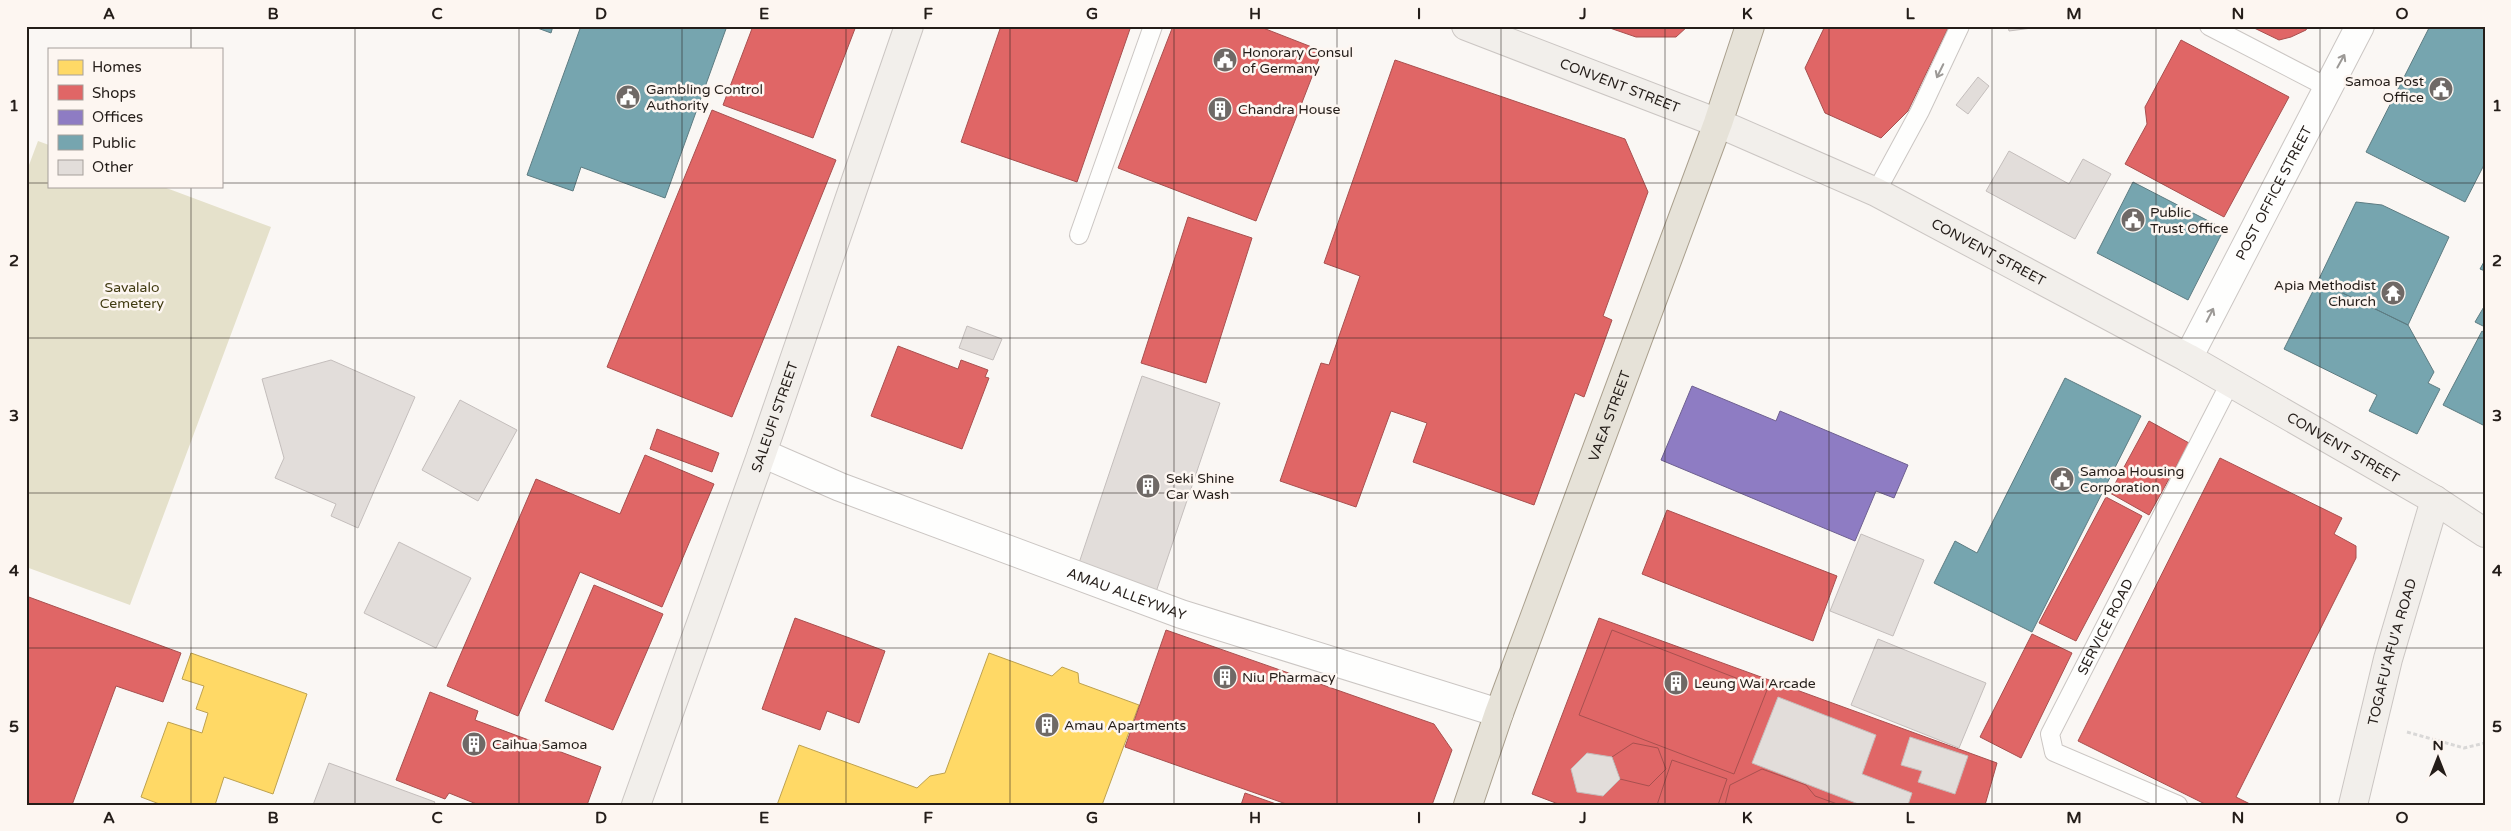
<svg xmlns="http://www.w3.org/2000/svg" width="2511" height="831" font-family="'Varela Round',sans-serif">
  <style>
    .green { fill: #e5e1cb }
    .homes { fill: #ffd966; stroke: #bda14f }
    .shops { fill: #e06666; stroke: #a8504f }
    .offices { fill: #8e7cc3; stroke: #6e6090 }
    .public { fill: #76a5af; stroke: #5d7c82 }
    .building { fill: #e2ddda; stroke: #c4bebc }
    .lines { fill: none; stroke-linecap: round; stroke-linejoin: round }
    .service-casing { stroke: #cbc6c3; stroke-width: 20 }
    .minor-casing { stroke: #cbc6c3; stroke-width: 30 }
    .secondary-casing { stroke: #cbc6c3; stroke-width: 30 }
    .primary-casing { stroke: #a99f8d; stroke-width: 30 }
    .path { stroke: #d9d8d7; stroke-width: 3; stroke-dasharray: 4 2.5; stroke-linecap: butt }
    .service { stroke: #fefefd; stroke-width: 18 }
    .minor { stroke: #fefefd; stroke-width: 28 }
    .secondary { stroke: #f2efeb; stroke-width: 28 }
    .primary { stroke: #e6e2d8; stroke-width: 28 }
    .oneway { stroke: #9c9996 }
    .grid { fill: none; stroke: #241d19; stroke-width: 1; stroke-opacity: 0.55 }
    .labels { text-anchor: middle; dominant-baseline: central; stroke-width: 5; stroke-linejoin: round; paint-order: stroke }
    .poi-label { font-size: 14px; fill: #241d19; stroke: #fdf6f1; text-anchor: start }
    .street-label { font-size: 14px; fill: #241d19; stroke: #fdf6f1 }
    .park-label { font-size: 14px; fill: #413b12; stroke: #fdf6f1 }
    .neatline { fill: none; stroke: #241d19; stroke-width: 2 }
    .grid-label { font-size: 16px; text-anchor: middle; font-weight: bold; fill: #241d19 }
  </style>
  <rect width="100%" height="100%" fill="#faf7f4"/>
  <path class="green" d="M38,141L49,145V186H161L271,227L130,605L26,567V173Z"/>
  <path class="homes" d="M191,653L307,694L273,794L224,777L215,805H162L141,797L168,722L202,733L208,713L196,709L204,686L182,679Z
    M989,653L1052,676L1062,667L1078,673L1079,683L1139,705L1102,805H777L799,745L917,788L930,776L945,773Z"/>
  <path class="shops" d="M753,26H856L813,138L723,105Z
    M1001,26H1131L1077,182L961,142Z
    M1173,26H1258L1322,51L1256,221L1118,168Z
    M1604,26H1688L1676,37H1636Z
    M1825,26H1949L1908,111L1881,138L1825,113L1805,68Z
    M2250,26H2308L2306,30L2291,37L2279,40Z
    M2181,40L2289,97L2224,217L2125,164L2147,124L2145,107Z
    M1395,60L1625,139L1648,192L1603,316L1612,320L1584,397L1575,393L1534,505L1413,462L1427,423L1391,411L1356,507L1280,481L1321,363L1329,365L1360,276L1324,263Z
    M712,110L836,160L732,417L607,367Z
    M1188,217L1252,238L1206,383L1141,363Z
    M898,346L958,369L961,360L988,370L985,377L989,378L962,449L871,416Z
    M2149,421L2189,443L2149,515L2110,493Z
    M657,429L719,453L712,472L650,449Z
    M645,455L714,484L662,607L580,572L518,716L447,686L536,479L620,514Z
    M2220,458L2342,518L2334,534L2356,546V558L2236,797L2252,805H2207L2078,741Z
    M2106,497L2142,516L2076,641L2039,623Z
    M1667,510L1837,576L1813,641L1642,574Z
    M594,585L663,614L613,730L545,701Z
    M26,596L181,653L163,702L116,686L72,805H26Z
    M795,618L885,651L859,723L827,711L820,730L762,709Z
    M1599,618L1997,763L1985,805H1561L1532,794Z
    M1166,630L1434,724L1452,750L1432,805H1289L1125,747Z
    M1612,630L1767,690L1734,774L1579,715Z
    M2032,634L2072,653L2021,758L1980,737Z
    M430,692L478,711L475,720L601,767L587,805H479L449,793L445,799L396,780Z
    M1633,743L1658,748L1666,769L1649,786L1620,779L1612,757Z
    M1672,760L1727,779L1718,805H1657Z
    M1762,769L1806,785L1815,796L1840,805H1725L1730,785Z
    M1245,793L1279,805H1241Z"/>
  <path class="offices" d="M1692,386L1776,421L1780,411L1908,465L1894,498L1876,491L1855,541L1661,460Z"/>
  <path class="public" d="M532,26H553L551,33Z
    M581,26H727L665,198L581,167L573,191L527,175Z
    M2430,26H2485V163L2465,202L2366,152Z
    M2133,182L2224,229L2188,300L2097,253Z
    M2356,202L2382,205L2449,237L2408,325L2318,281Z
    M2485,260V271L2480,269Z
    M2318,281L2408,325L2434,372L2428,383L2440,389L2417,434L2369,411L2377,395L2284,349Z
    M2485,305V327L2475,322Z
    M2482,331L2485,333V426L2443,405Z
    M2065,378L2141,416L2032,632L1934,583L1955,541L1977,553Z"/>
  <path class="building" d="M2008,26H2032V28L2009,31Z
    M1978,77L1989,86L1968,114L1956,105Z
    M2009,151L2069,184L2083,159L2111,174L2075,239L1986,191Z
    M967,326L1002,339L993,360L959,348Z
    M331,360L415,397L358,528L331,516L336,504L275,478L284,458L262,379Z
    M1142,376L1220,403L1155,595L1077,569Z
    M460,400L517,430L478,501L422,470Z
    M1861,534L1924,560L1893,636L1830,611Z
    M399,542L471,578L436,648L364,613Z
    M1878,639L1986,683L1959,748L1851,705Z
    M1778,697L1876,735L1862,774L1912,793L1908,805H1861L1752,763Z
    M1910,737L1968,756L1955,794L1918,782L1922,771L1901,765Z
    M1587,753L1612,757L1620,779L1603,796L1577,792L1571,769Z
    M329,763L435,802L433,805H313Z"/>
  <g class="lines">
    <defs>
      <g id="service">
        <path d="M2209,26L2327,87"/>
        <path d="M1876,192L1920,111L1960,26"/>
        <path d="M1079,235L1153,26"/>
        <path id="s1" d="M2178,805L2054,752L2050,734L2230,383"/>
      </g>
      <g id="minor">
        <path id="s2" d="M2188,358L2360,26"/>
        <path id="s3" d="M762,453L840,487L1181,614L1499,713"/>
      </g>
      <g id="secondary">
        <path id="s4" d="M1466,26L1718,123L1876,192L2188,358L2435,500L2485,533"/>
        <path id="s5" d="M636,805L762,453L909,26"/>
        <path id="s6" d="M2353,805L2388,659L2435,500"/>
      </g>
      <g id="primary">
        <path id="s7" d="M1468,805L1499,713L1718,123L1750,26"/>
      </g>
    </defs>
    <use href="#service" class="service-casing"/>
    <use href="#minor" class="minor-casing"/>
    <use href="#secondary" class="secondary-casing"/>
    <use href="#primary" class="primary-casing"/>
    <path class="path" d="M2407,732L2464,748L2485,743"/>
    <use href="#service" class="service"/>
    <use href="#minor" class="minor"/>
    <use href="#secondary" class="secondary"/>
    <use href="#primary" class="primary"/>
  </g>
  <defs><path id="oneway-shaft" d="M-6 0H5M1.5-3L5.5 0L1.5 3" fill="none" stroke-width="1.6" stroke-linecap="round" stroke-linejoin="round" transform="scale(1.25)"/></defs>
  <g class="oneway">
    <use href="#oneway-shaft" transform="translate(2341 61) rotate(-61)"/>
    <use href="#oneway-shaft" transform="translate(1940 71) rotate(116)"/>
    <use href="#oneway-shaft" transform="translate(2210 315) rotate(-63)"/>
  </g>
  <path class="grid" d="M191,26V49M355,26V805M519,26V805M682,26V805M846,26V805M1010,26V805M1174,26V805M1337,26V805M1501,26V805M1665,26V805M1829,26V805M1992,26V805M2156,26V805M2320,26V805M26,183H49M221,183H2485M191,186V805M26,338H2485M26,493H2485M26,648H2485"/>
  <defs>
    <symbol id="civic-disc" viewBox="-11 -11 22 22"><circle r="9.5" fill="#6f6966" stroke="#fdf6f1"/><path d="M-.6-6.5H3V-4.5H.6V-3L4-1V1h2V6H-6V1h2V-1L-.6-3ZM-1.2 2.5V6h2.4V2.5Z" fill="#fff"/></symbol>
    <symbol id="building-disc" viewBox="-11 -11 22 22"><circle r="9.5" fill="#6f6966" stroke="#fdf6f1"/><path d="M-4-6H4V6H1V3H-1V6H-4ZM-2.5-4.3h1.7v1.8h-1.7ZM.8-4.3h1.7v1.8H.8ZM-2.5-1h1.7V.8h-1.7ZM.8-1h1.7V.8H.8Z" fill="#fff"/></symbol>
    <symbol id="temple-disc" viewBox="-11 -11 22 22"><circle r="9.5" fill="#6f6966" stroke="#fdf6f1"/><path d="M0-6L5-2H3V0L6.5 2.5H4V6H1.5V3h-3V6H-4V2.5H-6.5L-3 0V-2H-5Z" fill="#fff"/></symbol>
  </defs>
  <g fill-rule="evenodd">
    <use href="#civic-disc" x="1211" y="46" width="28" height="28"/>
    <use href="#civic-disc" x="2427" y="75" width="28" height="28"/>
    <use href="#civic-disc" x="614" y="83" width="28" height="28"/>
    <use href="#building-disc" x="1206" y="95" width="28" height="28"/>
    <use href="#civic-disc" x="2119" y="206" width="28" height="28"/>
    <use href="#temple-disc" x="2379" y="279" width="28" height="28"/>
    <use href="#civic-disc" x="2048" y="465" width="28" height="28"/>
    <use href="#building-disc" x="1134" y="472" width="28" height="28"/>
    <use href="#building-disc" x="1211" y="663" width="28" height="28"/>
    <use href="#building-disc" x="1662" y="669" width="28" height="28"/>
    <use href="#building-disc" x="1033" y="711" width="28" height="28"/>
    <use href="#building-disc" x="460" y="730" width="28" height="28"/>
  </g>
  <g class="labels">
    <g class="poi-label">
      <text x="1242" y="52">Honorary Consul<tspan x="1242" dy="16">of Germany</tspan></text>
      <text x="2424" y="81" text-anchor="end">Samoa Post<tspan x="2424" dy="16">Office</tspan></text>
      <text x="646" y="89">Gambling Control<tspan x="646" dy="16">Authority</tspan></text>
      <text x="1238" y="109">Chandra House</text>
      <text x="2150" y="212">Public<tspan x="2150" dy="16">Trust Office</tspan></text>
      <text x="2376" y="285" text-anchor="end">Apia Methodist<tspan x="2376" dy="16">Church</tspan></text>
      <text x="2080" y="471">Samoa Housing<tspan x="2080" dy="16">Corporation</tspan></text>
      <text x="1166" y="478">Seki Shine<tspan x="1166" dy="16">Car Wash</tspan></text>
      <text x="1242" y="677">Niu Pharmacy</text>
      <text x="1694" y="683">Leung Wai Arcade</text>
      <text x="1064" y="725">Amau Apartments</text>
      <text x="492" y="744">Caihua Samoa</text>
    </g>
    <g class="street-label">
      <text stroke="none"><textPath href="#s4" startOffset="165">CONVENT STREET</textPath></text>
      <text stroke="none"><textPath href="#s2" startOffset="186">POST OFFICE STREET</textPath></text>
      <text stroke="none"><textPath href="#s4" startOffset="570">CONVENT STREET</textPath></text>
      <text stroke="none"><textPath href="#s7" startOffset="414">VAEA STREET</textPath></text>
      <text stroke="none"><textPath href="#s5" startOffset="412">SALEUFI STREET</textPath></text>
      <text stroke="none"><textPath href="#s4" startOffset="975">CONVENT STREET</textPath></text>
      <text stroke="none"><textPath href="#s3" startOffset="391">AMAU ALLEYWAY</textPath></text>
      <text stroke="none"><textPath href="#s1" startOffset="274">SERVICE ROAD</textPath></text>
      <text stroke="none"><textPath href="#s6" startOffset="158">TOGAFU'AFU'A ROAD</textPath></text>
    </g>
    <g class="park-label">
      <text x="132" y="287">Savalalo<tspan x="132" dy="16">Cemetery</tspan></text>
    </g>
  </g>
  <rect width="2511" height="831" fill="none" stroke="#fdf6f1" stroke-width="55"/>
  <rect x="48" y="48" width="175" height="140" fill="#fdf6f1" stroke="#a69f9b"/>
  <rect x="58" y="60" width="25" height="15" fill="#ffd966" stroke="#a69f9b"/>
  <text x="92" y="72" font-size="15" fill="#241d19">Homes</text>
  <rect x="58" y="85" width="25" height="15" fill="#e06666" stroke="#a69f9b"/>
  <text x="92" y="98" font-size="15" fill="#241d19">Shops</text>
  <rect x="58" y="110" width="25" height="15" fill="#8e7cc3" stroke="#a69f9b"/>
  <text x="92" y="122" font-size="15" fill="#241d19">Offices</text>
  <rect x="58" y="135" width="25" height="15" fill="#76a5af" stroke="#a69f9b"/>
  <text x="92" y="148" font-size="15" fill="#241d19">Public</text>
  <rect x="58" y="160" width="25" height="15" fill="#e2ddda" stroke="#a69f9b"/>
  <text x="92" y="172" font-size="15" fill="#241d19">Other</text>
  <g transform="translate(2438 758)" stroke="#fdf6f1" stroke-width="4" paint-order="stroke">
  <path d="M0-4L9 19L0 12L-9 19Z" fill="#241d19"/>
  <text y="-8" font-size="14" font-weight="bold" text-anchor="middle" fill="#241d19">N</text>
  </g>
  <rect x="28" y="28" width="2456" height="776" class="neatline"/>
  <g class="grid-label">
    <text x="109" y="19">A</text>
    <text x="273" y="19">B</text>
    <text x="437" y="19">C</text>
    <text x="601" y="19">D</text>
    <text x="764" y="19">E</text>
    <text x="928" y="19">F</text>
    <text x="1092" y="19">G</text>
    <text x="1255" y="19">H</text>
    <text x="1419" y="19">I</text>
    <text x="1583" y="19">J</text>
    <text x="1747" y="19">K</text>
    <text x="1910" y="19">L</text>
    <text x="2074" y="19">M</text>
    <text x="2238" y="19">N</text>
    <text x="2402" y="19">O</text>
    <text x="14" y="111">1</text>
    <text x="2497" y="111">1</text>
    <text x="14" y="266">2</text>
    <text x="2497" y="266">2</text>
    <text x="14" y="421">3</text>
    <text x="2497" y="421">3</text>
    <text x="14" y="576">4</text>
    <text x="2497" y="576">4</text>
    <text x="14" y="732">5</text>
    <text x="2497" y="732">5</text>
    <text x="109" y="823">A</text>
    <text x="273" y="823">B</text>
    <text x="437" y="823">C</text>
    <text x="601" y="823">D</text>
    <text x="764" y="823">E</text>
    <text x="928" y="823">F</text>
    <text x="1092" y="823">G</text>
    <text x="1255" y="823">H</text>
    <text x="1419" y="823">I</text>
    <text x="1583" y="823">J</text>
    <text x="1747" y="823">K</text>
    <text x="1910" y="823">L</text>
    <text x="2074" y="823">M</text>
    <text x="2238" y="823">N</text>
    <text x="2402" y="823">O</text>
  </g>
</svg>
